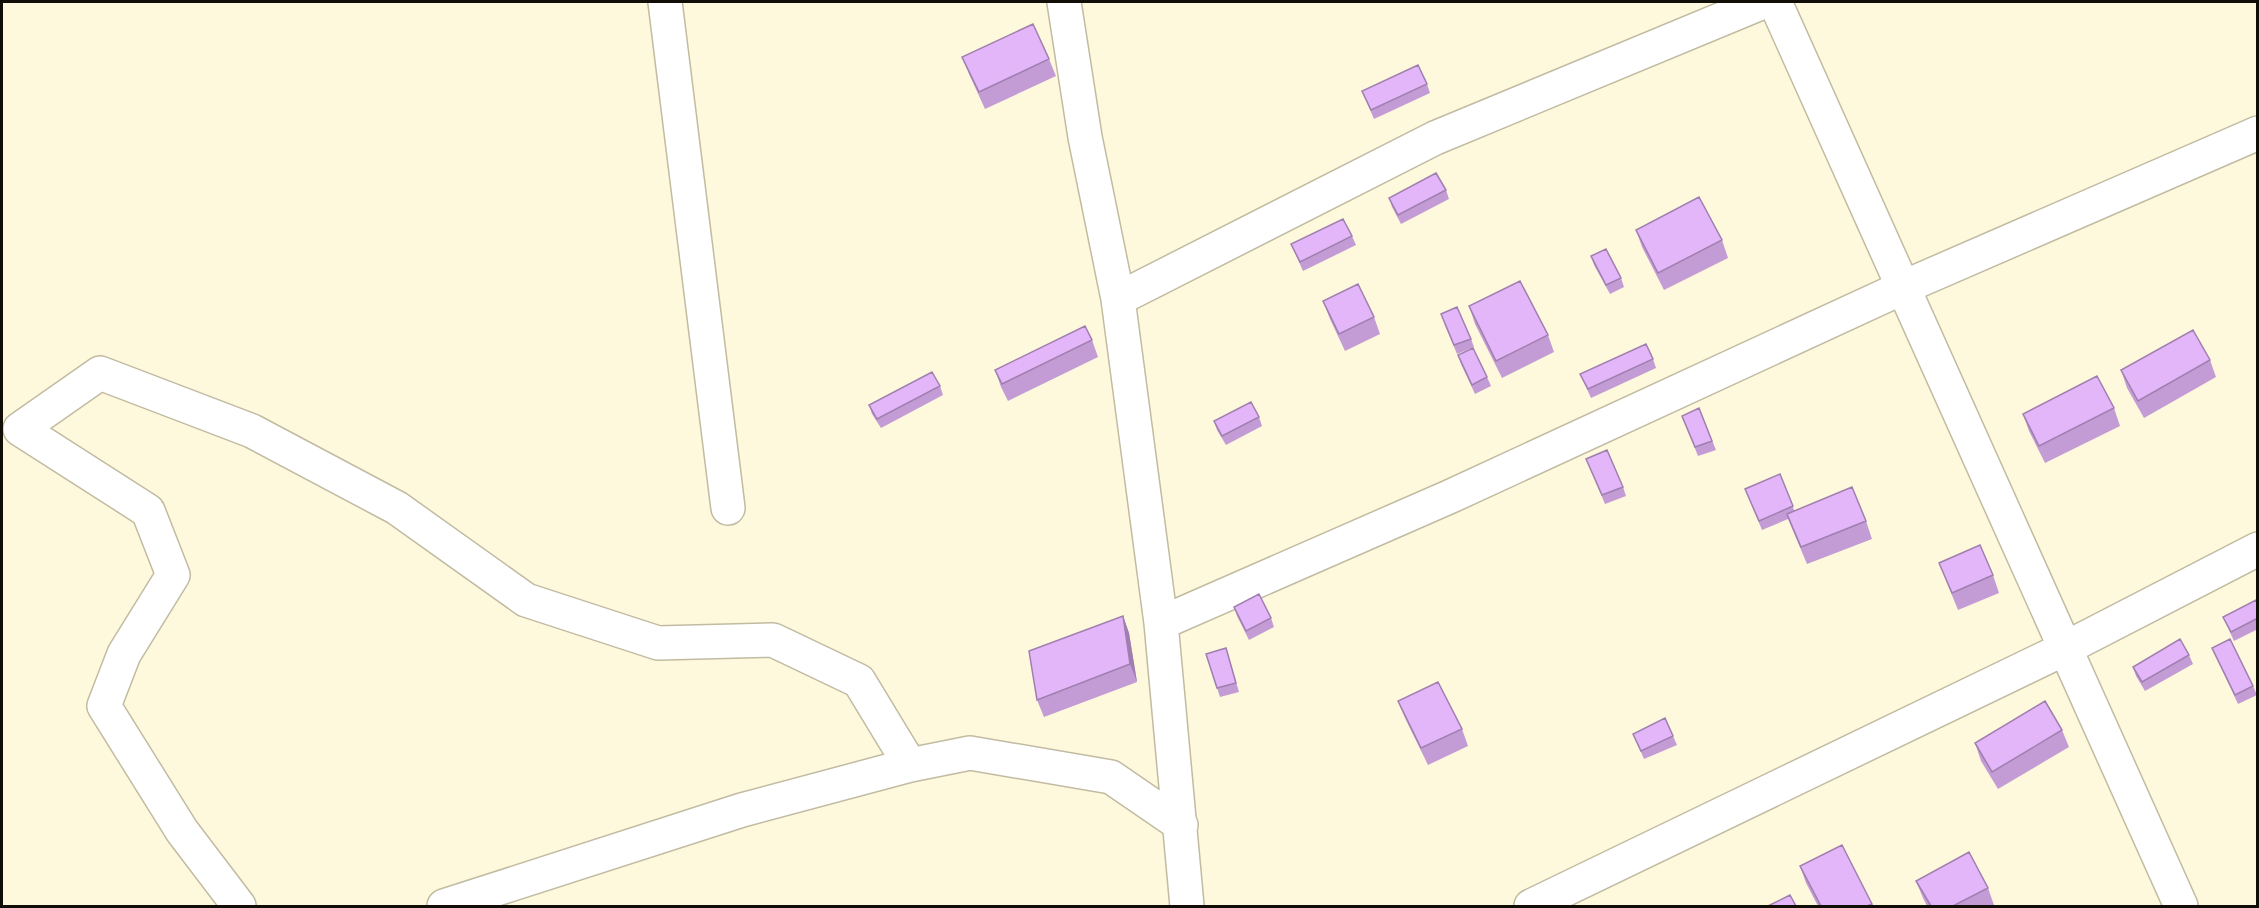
<svg xmlns="http://www.w3.org/2000/svg" width="2259" height="908" font-family="'Varela Round',sans-serif">
  <style>
    .lines { fill: none; stroke-linecap: round; stroke-linejoin: round }
    .street-casing { stroke: #c1bba2; stroke-width: 36 }
    .street { stroke: #fff; stroke-width: 33 }
    .wall { fill: #c39cd6 }
    .shaded-wall { fill: #9f7fae }
    .building { fill: #e3b5f9; stroke: #9f7fae; stroke-width: 1.5 }
  </style>
  <rect width="100%" height="100%" fill="#fef8dd"/>
  <g class="lines">
    <defs>
      <path id="street" d="M665,2L728,508
        M1064,2L1085,137L1118,299L1161,623L1187,906
        M1775,2L2181,906
        M1118,299L1435,138L1763,2
        M1161,623L1449,497L1904,287L2258,133
        M239,906L182,831L104,706L124,654L173,575L148,511L20,429L100,373L252,431L397,508L526,600L658,643L773,640L859,681L910,765
        M444,906L742,810L910,765L970,753L1111,777L1181,825
        M1531,906L2066,648L2258,549"/>
    </defs>
    <use href="#street" class="street-casing"/>
    <use href="#street" class="street"/>
  </g>
  <path class="wall" d="M962,57L1049,59L1056,76L985,109L969,74Z
    M1427,84L1430,93L1374,119L1362,91Z
    M1446,190L1449,199L1401,224L1392,207L1389,198Z
    M1636,230L1722,240L1728,258L1664,290L1642,247Z
    M1352,236L1356,245L1303,271L1291,244Z
    M1591,256L1621,278L1624,287L1610,294L1594,265Z
    M1323,301L1374,317L1380,334L1345,351L1330,319Z
    M1469,306L1548,335L1554,352L1502,378L1475,324Z
    M1444,323L1471,339L1474,347L1457,354Z
    M1092,340L1098,357L1008,401L1001,387L995,370Z
    M1458,355L1487,377L1491,386L1475,394L1461,364Z
    M1653,359L1656,368L1591,398L1580,374Z
    M2210,360L2216,377L2144,418L2127,388L2121,370Z
    M940,386L943,395L881,428L872,414L869,405Z
    M1699,408L1716,450L1698,456L1682,416Z
    M2114,408L2120,426L2045,463L2029,431L2023,414Z
    M1259,417L1262,426L1226,445L1217,430L1214,421Z
    M1586,459L1623,487L1626,496L1605,504Z
    M1780,474L1794,510L1866,521L1872,539L1807,564L1788,519L1762,530L1745,489Z
    M1939,563L1993,575L1999,593L1958,610Z
    M2258,604V629L2234,641L2223,617Z
    M1234,607L1271,618L1274,627L1249,640L1237,616Z
    M1123,616L1129,633L1137,682L1044,717L1037,700Z
    M1226,648L1239,692L1220,697L1217,688Z
    M2212,648L2253,686L2257,695L2238,704L2216,657Z
    M2189,655L2193,664L2145,691L2136,676L2133,667Z
    M1398,701L1462,729L1468,746L1428,765L1405,718Z
    M2062,730L2069,747L1998,789L1981,761L1975,743Z
    M1633,734L1673,736L1677,745L1644,759Z
    M1800,866L1872,904L1873,906H1818L1806,883Z
    M1916,881L1988,888L1994,905L1991,906H1927L1923,898Z"/>
  <path class="shaded-wall" d="M1123,616L1129,633L1137,682L1130,664Z"/>
  <path class="building" d="M1033,24L1049,59L979,92L962,57Z
    M1418,65L1427,84L1371,110L1362,91Z
    M1436,173L1446,190L1398,215L1389,198Z
    M1699,197L1722,240L1658,273L1636,230Z
    M1343,219L1352,236L1300,262L1291,244Z
    M1606,249L1621,278L1606,285L1591,256Z
    M1520,281L1548,335L1496,361L1469,306Z
    M1358,284L1374,317L1339,334L1323,301Z
    M1457,307L1471,339L1454,345L1441,314Z
    M1085,326L1092,340L1002,384L995,370Z
    M2193,330L2210,360L2138,401L2121,370Z
    M1646,344L1653,359L1588,389L1580,374Z
    M1473,348L1487,377L1472,385L1458,355Z
    M932,372L940,386L877,419L869,405Z
    M2097,376L2114,408L2039,446L2023,414Z
    M1251,402L1259,417L1222,436L1214,421Z
    M1699,408L1712,441L1695,447L1682,416Z
    M1607,450L1623,487L1602,495L1586,459Z
    M1780,474L1793,506L1759,521L1745,489Z
    M1852,487L1866,521L1801,547L1787,514Z
    M1980,545L1993,575L1952,593L1939,563Z
    M1259,594L1271,618L1246,631L1234,607Z
    M2256,600L2258,604V618L2231,632L2223,617Z
    M1123,616L1130,664L1037,700L1029,651Z
    M2180,639L2189,655L2142,682L2133,667Z
    M2230,639L2253,686L2235,695L2212,648Z
    M1226,648L1236,683L1217,688L1206,654Z
    M1438,682L1462,729L1421,748L1398,701Z
    M2045,701L2062,730L1992,772L1975,743Z
    M1665,718L1673,736L1641,751L1633,734Z
    M1842,845L1872,904L1867,906H1821L1800,866Z
    M1969,852L1988,888L1953,906H1931L1916,881Z
    M1790,895L1796,906H1768Z"/>
  <rect width="2259" height="908" fill="none" stroke="#100e06" stroke-width="6"/>
</svg>
